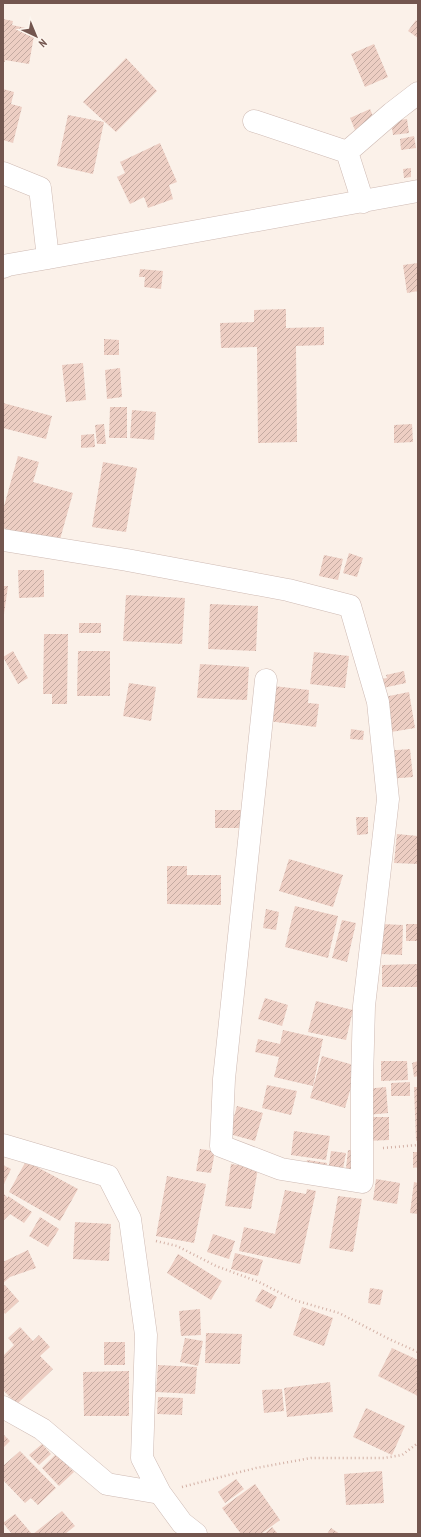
<svg xmlns="http://www.w3.org/2000/svg" width="421" height="1537" font-family="'PT Sans Narrow',sans-serif">
  <style>
    .building { fill: url(#building-hatch) }
    .lines { fill: none; stroke-linecap: round; stroke-linejoin: round }
    .minor-casing { stroke: #cebab3; stroke-width: 23 }
    .path { stroke: #d3b1a6; stroke-width: 2.5; stroke-dasharray: 1 3; stroke-linecap: butt }
    .minor { stroke: #fff; stroke-width: 22 }
  </style>
  <defs>
    <pattern id="building-hatch" width="6" height="6" patternUnits="userSpaceOnUse"><rect width="6" height="6" fill="#edcec3"/><path d="M-1 1l2-2M0 6l6-6M5 7l2-2" fill="none" stroke="#c4aaa1"/></pattern>
  </defs>
  <rect width="100%" height="100%" fill="#fbf1e9"/>
  <path class="building" d="M3,19L13,21L12,25L35,30L29,64L5,60V62L3,61Z
    M416,20L418,22V38L408,31Z
    M374,44L388,77L365,87L351,54Z
    M126,58L157,91L116,132L83,102Z
    M3,89L14,92L11,104L22,107L13,143L3,140Z
    M370,109L375,121L355,130L350,118Z
    M68,115L104,122L93,174L57,166Z
    M407,119L409,133L393,135L391,121Z
    M414,136L416,148L401,150L400,139Z
    M160,143L177,182L169,185L173,199L148,208L144,197L130,204L117,177L125,173L120,162Z
    M411,168V177L404,178L403,169Z
    M418,263V291L407,293L403,265Z
    M140,269L163,271L161,289L144,287L145,277H139Z
    M286,309V328L324,327V345L296,346L297,442L258,443L257,347L221,348L220,323L254,322V310Z
    M104,339L119,340V355H104Z
    M83,363L86,400L66,402L62,365Z
    M120,368L122,397L107,399L105,370Z
    M3,403L52,416L46,439L3,428Z
    M110,407H127V438H109Z
    M132,410L156,412L154,440L130,438Z
    M104,424L106,444H97L95,425Z
    M412,424L413,442L394,443V425Z
    M94,434L95,447L81,448V435Z
    M18,456L39,462L33,482L73,493L59,543L3,528V510Z
    M103,462L137,468L126,532L92,527Z
    M349,553L363,558L357,577L343,573Z
    M324,555L343,559L338,580L319,576Z
    M18,570H44V597L19,598Z
    M3,586H8L4,614H3Z
    M126,595L185,598L182,644L123,641Z
    M210,604L258,606L256,651L208,649Z
    M79,623H101V633H79Z
    M44,634H68L67,704H52V694H43Z
    M13,651L28,678L18,684L3,657Z
    M78,651H110V696H77Z
    M314,652L349,656L345,688L310,684Z
    M200,664L249,667L247,700L197,698Z
    M404,671L406,683L378,689L376,680L387,678L386,675Z
    M129,683L156,687L151,721L123,716Z
    M273,686L309,690L308,703L319,704L316,727L268,721Z
    M409,692L415,728L385,733L379,698Z
    M351,729L364,731L363,740L350,739Z
    M410,749L413,777L388,779L385,751Z
    M215,810H244V828H215Z
    M356,817H368V834L357,835Z
    M397,834L418,836V864L394,863Z
    M289,859L343,875L333,907L279,891Z
    M167,866H187V875H221V905L167,904Z
    M295,906L338,916L328,958L285,947Z
    M266,909L279,912L276,930L263,928Z
    M342,920L356,923L347,962L332,958Z
    M382,924L403,925L402,955L381,954Z
    M406,924H418V941H406Z
    M418,964V987H382V965Z
    M265,998L288,1005L282,1026L258,1019Z
    M316,1001L353,1010L346,1040L308,1032Z
    M283,1030L323,1039L313,1086L274,1077L279,1057L255,1052L258,1039L280,1044Z
    M322,1056L357,1066L345,1108L310,1098Z
    M381,1061H407L408,1080L381,1081Z
    M418,1061V1076L414,1077L412,1063Z
    M410,1082V1096H391V1083Z
    M267,1085L297,1091L291,1115L262,1108Z
    M386,1087L388,1113L367,1115L365,1089Z
    M414,1087H418V1140L416,1141Z
    M237,1106L263,1113L255,1141L229,1134Z
    M365,1117H389V1140L365,1141Z
    M294,1131L330,1136L326,1160L291,1155Z
    M200,1149L215,1151L211,1173L196,1171Z
    M348,1150L356,1151L352,1178L345,1177Z
    M331,1151L346,1153L342,1174L328,1172Z
    M413,1152H418V1167L413,1168Z
    M307,1160L327,1163L326,1173L305,1170Z
    M26,1161L78,1189L60,1221L9,1192Z
    M231,1164L258,1168L251,1209L225,1206Z
    M3,1165L11,1169L3,1186Z
    M167,1176L206,1184L194,1243L156,1236Z
    M376,1179L400,1183L397,1204L373,1200Z
    M414,1182L418,1183V1214L410,1213Z
    M307,1189L316,1191L300,1264L239,1251L244,1227L275,1234L285,1190L306,1194Z
    M3,1193L8,1198V1196L32,1212L24,1223L10,1214L3,1221Z
    M338,1196L362,1199L353,1252L329,1248Z
    M40,1217L59,1229L48,1247L29,1236Z
    M75,1222L111,1224L109,1261L73,1259Z
    M213,1234L235,1241L229,1259L207,1252Z
    M28,1250L36,1268L10,1277L3,1283V1262Z
    M235,1253L263,1260L258,1276L231,1269Z
    M178,1254L222,1281L211,1300L167,1273Z
    M5,1285L19,1301L5,1314L3,1311V1287Z
    M370,1288L383,1290L380,1305L368,1303Z
    M262,1289L277,1297L271,1309L255,1301Z
    M302,1307L333,1318L324,1346L293,1335Z
    M200,1309L201,1335L181,1336L179,1311Z
    M20,1327L33,1341L39,1335L50,1347L40,1356L53,1369L17,1404L3,1390V1356L14,1345L8,1338Z
    M206,1333L242,1334L240,1364L205,1363Z
    M185,1338L203,1341L198,1366L180,1362Z
    M104,1342H125V1365H104Z
    M392,1348L418,1360V1396L378,1376Z
    M158,1365L197,1367L195,1394L156,1392Z
    M129,1371V1416H84L83,1372Z
    M330,1382L333,1412L287,1417L284,1388Z
    M282,1389L284,1411L264,1413L262,1390Z
    M158,1397L183,1398L182,1415L157,1414Z
    M366,1408L405,1426L392,1455L353,1437Z
    M3,1434L10,1441L3,1448Z
    M42,1444L51,1454L39,1465L29,1455Z
    M20,1451L56,1488L38,1505L31,1498L25,1503L3,1480V1466Z
    M56,1454L74,1472L59,1486L42,1468Z
    M382,1471L384,1503L346,1505L344,1474Z
    M236,1479L244,1489L225,1503L218,1492Z
    M255,1484L280,1520L261,1534H241L222,1508Z
    M62,1511L75,1526L65,1534H33Z
    M15,1514L32,1534H12L3,1523Z
    M272,1527L278,1534H264Z
    M331,1528L340,1534H327Z"/>
  <g class="lines">
    <defs>
      <path id="minor" d="M254,121L347,152
        M3,173L40,188L48,258L418,191
        M363,202L347,152L392,113L418,93
        M3,267L8,265L48,258
        M3,540L127,560L288,590L350,606L378,702L388,799L364,1006L362,1081V1182L281,1169L221,1146L224,1079L266,680
        M3,1145L108,1176L130,1219L146,1335L142,1458L160,1493L182,1523L196,1534
        M3,1407L42,1429L107,1484L160,1493"/>
    </defs>
    <use href="#minor" class="minor-casing"/>
    <path class="path" d="M383,1148L418,1145
      M156,1241L177,1246L216,1266L259,1282L294,1300L339,1313L389,1339L418,1352
      M182,1487L256,1468L311,1458H384L402,1455L418,1443"/>
    <use href="#minor" class="minor"/>
  </g>
  <rect width="421" height="1537" fill="none" stroke="#73564f" stroke-width="8"/>
  <g transform="translate(36 36) rotate(136)" stroke="#fdf6ef" stroke-width="3" paint-order="stroke">
  <path d="M0-3L7 15L0 10L-7 15Z" fill="#73564f"/>
  <text y="-6" font-size="11" font-weight="bold" text-anchor="middle" fill="#73564f">N</text>
  </g>
</svg>
